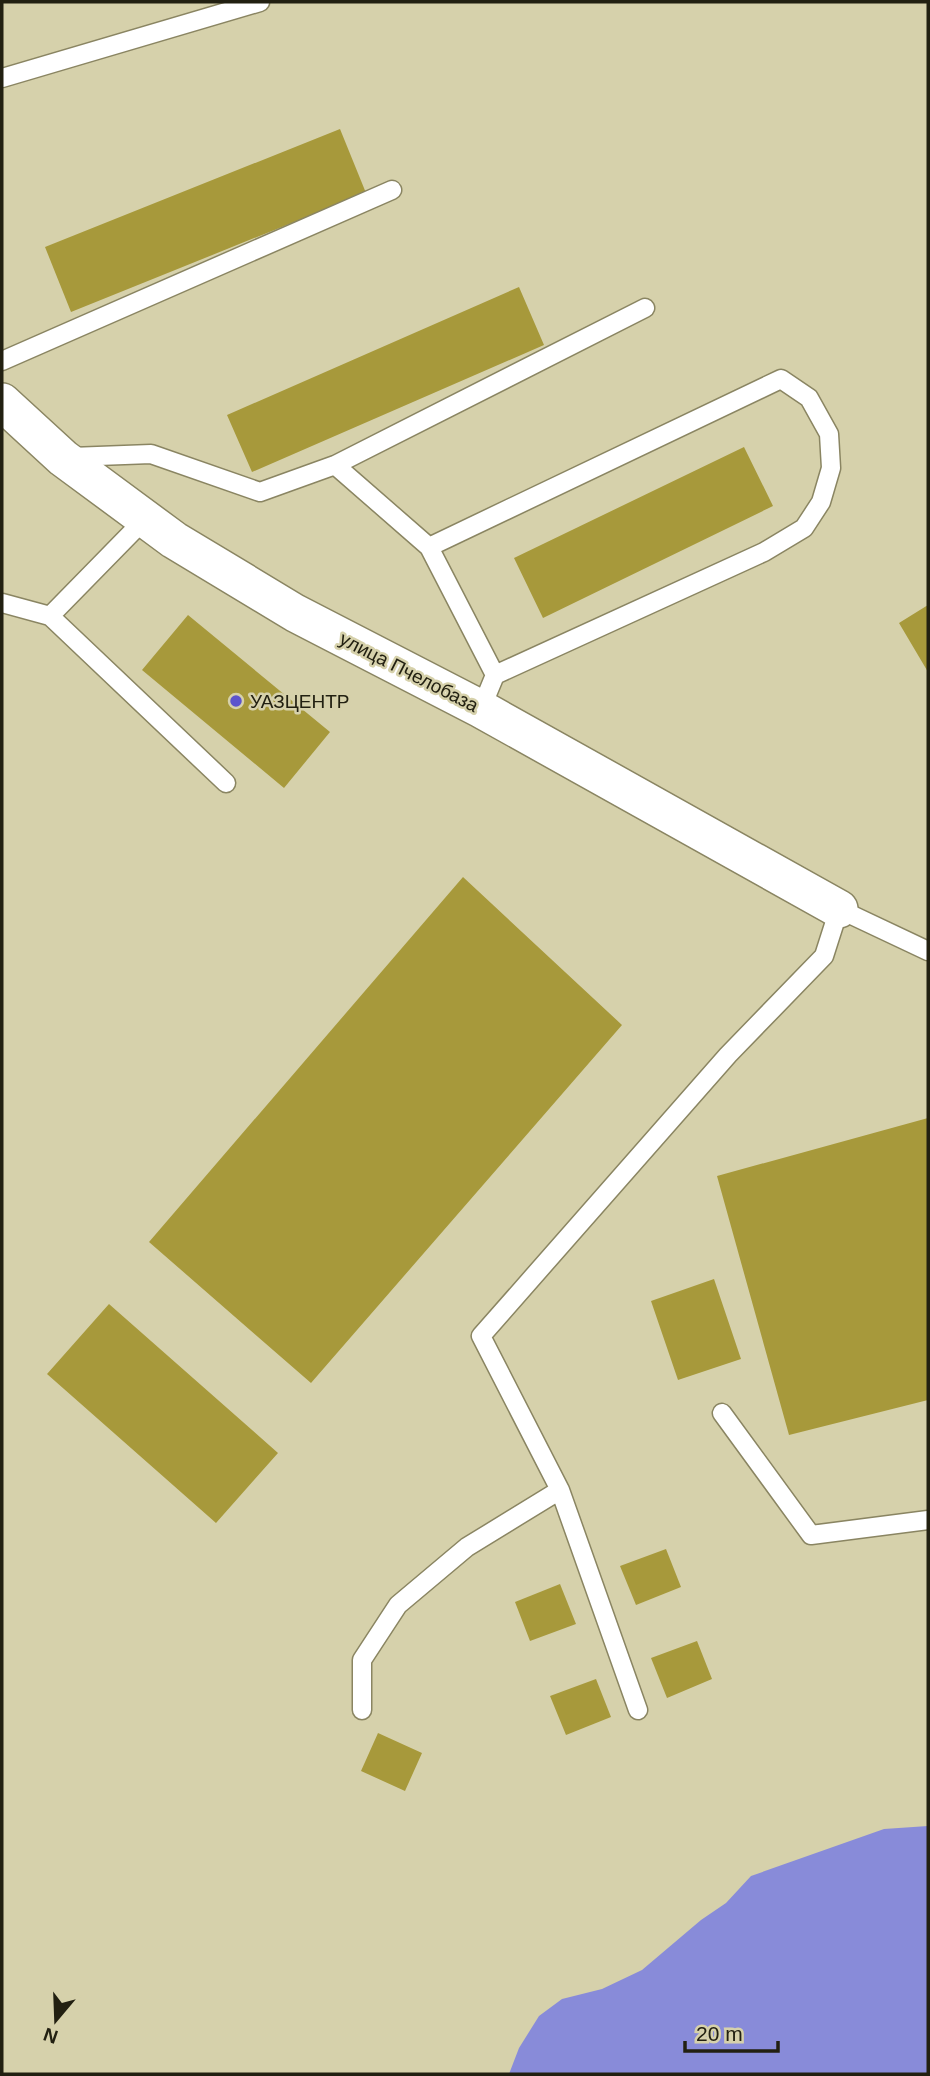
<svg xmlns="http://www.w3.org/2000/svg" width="930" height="2076" font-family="Arial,sans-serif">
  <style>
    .forest { fill: #888bd9 }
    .building { fill: #a7993b }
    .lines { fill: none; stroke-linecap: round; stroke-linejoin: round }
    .lane-casing { stroke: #8a8562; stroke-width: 21 }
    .street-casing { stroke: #8a8562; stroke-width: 40 }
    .lane { stroke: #fff; stroke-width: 18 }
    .street { stroke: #fff; stroke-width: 37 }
    .poi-dot { fill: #5c54cc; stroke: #d6d1ab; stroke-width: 2.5 }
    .labels { text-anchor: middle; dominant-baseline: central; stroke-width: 5; stroke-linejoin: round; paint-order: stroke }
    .street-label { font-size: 19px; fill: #222011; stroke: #d6d1ab }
    .poi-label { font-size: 19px; fill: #222011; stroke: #d6d1ab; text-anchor: start }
  </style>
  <rect width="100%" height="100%" fill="#d6d1ab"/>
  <path class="forest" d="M928,1826V2074H509L519,2048L539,2016L562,1999L602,1989L642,1970L701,1920L726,1903L751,1876L884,1829Z"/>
  <path class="building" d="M340,129L366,193L71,312L45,247Z
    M519,287L544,345L252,472L227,415Z
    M744,447L773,506L543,618L514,558Z
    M928,605V672L899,623Z
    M188,615L330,732L284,788L142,670Z
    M463,877L622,1025L311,1383L149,1242Z
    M928,1118V1400L789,1435L717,1176Z
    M714,1279L741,1359L678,1380L651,1301Z
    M109,1304L278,1453L216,1523L47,1374Z
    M666,1549L681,1587L636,1605L620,1566Z
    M560,1584L576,1624L530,1641L515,1602Z
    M697,1641L712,1679L667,1698L651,1658Z
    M596,1679L611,1717L566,1735L550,1696Z
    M378,1733L422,1753L405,1791L361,1771Z"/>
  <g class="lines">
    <defs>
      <path id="lane" d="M2,78L260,2
        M2,361L392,190
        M71,457L151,454L260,492L335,465L645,308
        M335,465L429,547L781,379L809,398L829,434L831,468L821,502L804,528L764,552L495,675L481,709
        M429,547L495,675
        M2,603L50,616L145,519
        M50,616L226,783
        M722,1413L811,1535L928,1520
        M362,1710V1660L398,1605L467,1547L560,1490
        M638,1710L560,1490L481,1336L728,1055L824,956L839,909L928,951"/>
      <path id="street" d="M2,402L63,458L174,540L295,613L481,709L839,909"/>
    </defs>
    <use href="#lane" class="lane-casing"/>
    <use href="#street" class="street-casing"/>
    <use href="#lane" class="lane"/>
    <use href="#street" class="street"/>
  </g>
  <circle class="poi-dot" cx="236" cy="701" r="7"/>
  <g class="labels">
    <g class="street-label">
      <text transform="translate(409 672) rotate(27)">улица Пчелобаза</text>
    </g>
    <g class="poi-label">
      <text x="250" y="701">УАЗЦЕНТР</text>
    </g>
  </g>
  <rect width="930" height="2076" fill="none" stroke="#222011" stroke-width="7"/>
  <g transform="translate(56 2020) rotate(199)" stroke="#d6d1ab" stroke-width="5" paint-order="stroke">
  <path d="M0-5L12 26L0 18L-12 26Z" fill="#222011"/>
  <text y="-10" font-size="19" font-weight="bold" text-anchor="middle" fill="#222011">N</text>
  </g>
  <path d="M685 2041v10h93v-10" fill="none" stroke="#222011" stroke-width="3.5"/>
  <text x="696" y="2041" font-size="21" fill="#222011" stroke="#d6d1ab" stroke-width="5" paint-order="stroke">20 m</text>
</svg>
